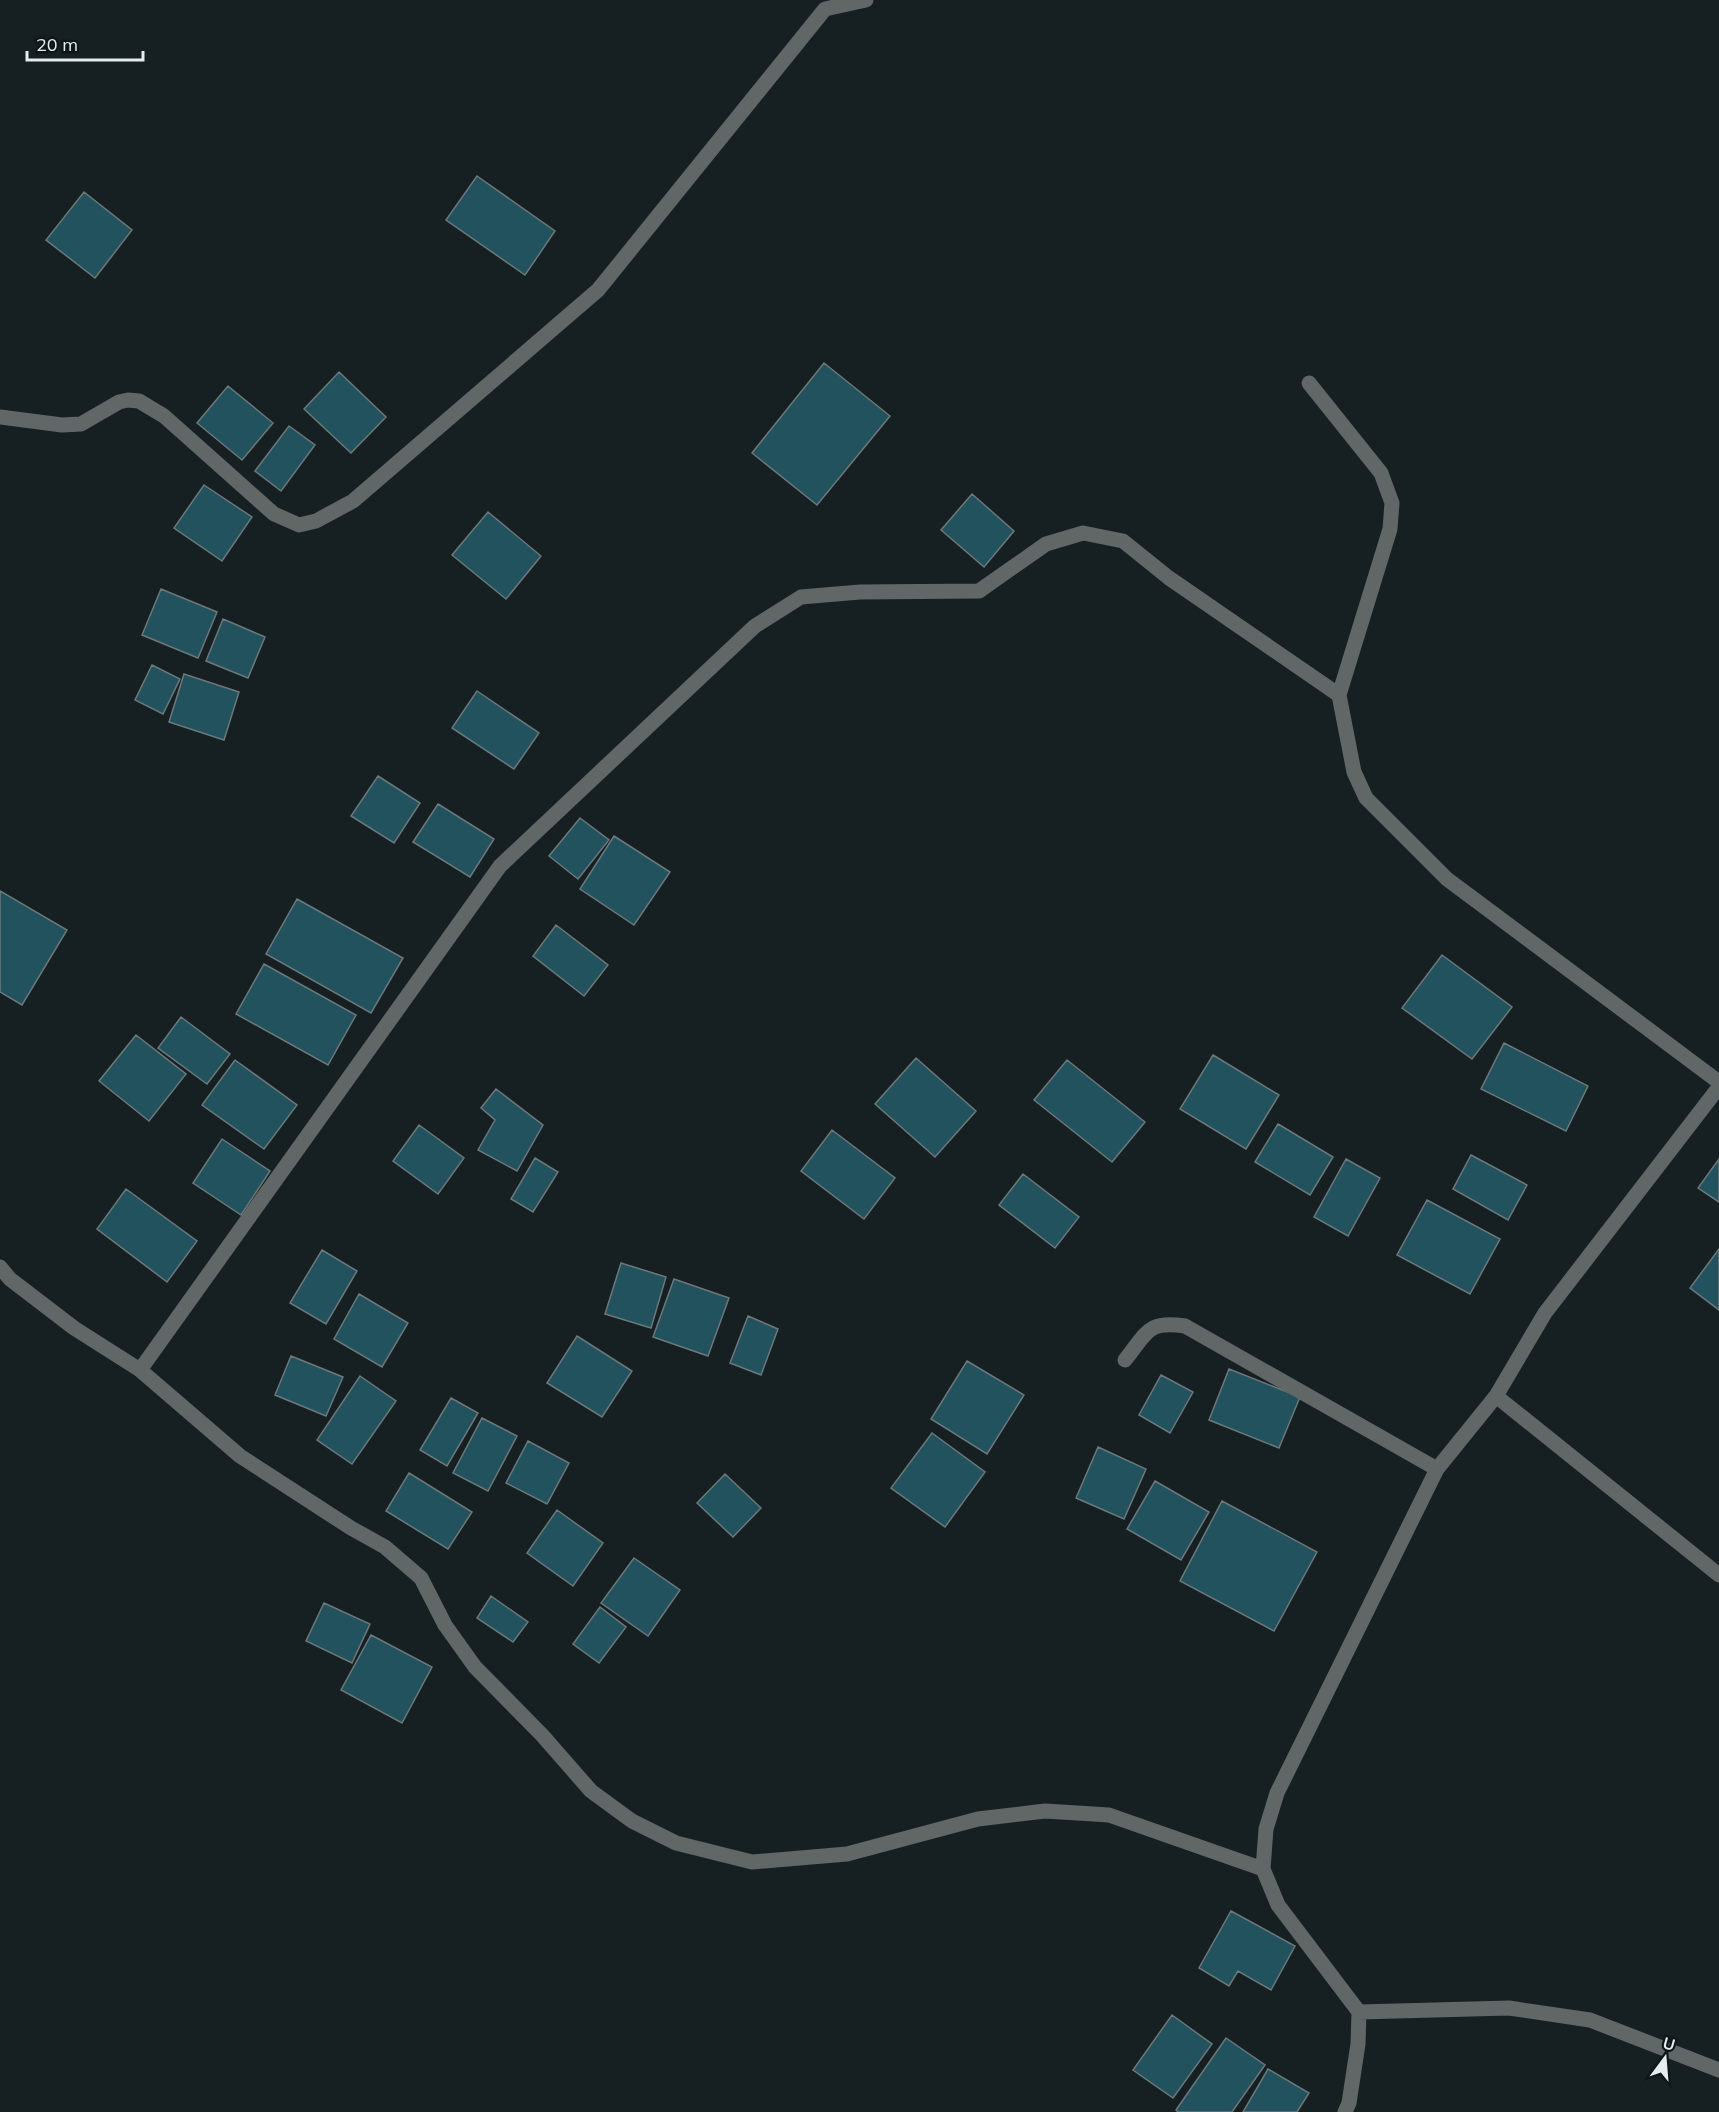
<svg xmlns="http://www.w3.org/2000/svg" width="1719" height="2112" font-family="Mulish,sans-serif">
  <style>
    .building { fill: #21525e; stroke: #6d787b; stroke-width: 1.5 }
    .lines { fill: none; stroke-linecap: round; stroke-linejoin: round }
    .minor { stroke: #616667; stroke-width: 15 }
  </style>
  <rect width="100%" height="100%" fill="#161f22"/>
  <path class="building" d="M477,176L555,231L525,275L446,220Z
    M84,192L132,230L95,278L46,240Z
    M824,363L890,416L817,505L752,453Z
    M339,372L386,417L351,453L304,409Z
    M228,386L273,423L242,460L197,423Z
    M289,426L315,445L281,491L255,471Z
    M204,485L252,517L222,561L174,528Z
    M972,494L1014,531L984,567L941,530Z
    M488,512L541,556L506,599L452,555Z
    M161,589L217,612L198,658L142,635Z
    M223,619L265,637L248,678L206,661Z
    M152,665L180,679L163,714L135,700Z
    M184,674L239,692L224,740L169,722Z
    M477,691L539,733L514,769L452,728Z
    M378,776L420,803L394,843L351,816Z
    M438,804L494,839L470,877L413,842Z
    M580,818L609,840L578,879L549,856Z
    M614,836L670,872L634,925L580,889Z
    M0,891L67,930L22,1005L0,992Z
    M297,899L403,958L371,1013L266,954Z
    M556,925L608,965L584,996L533,956Z
    M1442,955L1512,1007L1472,1059L1402,1008Z
    M264,964L356,1015L328,1065L236,1014Z
    M181,1017L230,1054L207,1084L158,1048Z
    M136,1035L186,1074L149,1121L99,1081Z
    M1504,1043L1588,1086L1566,1131L1481,1089Z
    M1213,1055L1279,1095L1246,1149L1180,1109Z
    M916,1058L976,1111L935,1157L875,1104Z
    M235,1060L297,1105L264,1149L202,1105Z
    M1067,1060L1145,1122L1112,1162L1034,1100Z
    M496,1089L543,1125L517,1171L478,1150L495,1120L481,1108Z
    M1278,1124L1333,1157L1310,1195L1255,1162Z
    M419,1125L464,1158L438,1194L393,1161Z
    M832,1130L895,1178L864,1219L801,1171Z
    M222,1139L270,1171L241,1215L193,1183Z
    M1471,1155L1527,1185L1508,1220L1453,1189Z
    M535,1158L558,1172L533,1212L511,1199Z
    M1346,1159L1380,1178L1348,1236L1314,1217Z
    M1719,1159V1202L1698,1188Z
    M1023,1174L1079,1217L1055,1248L999,1205Z
    M126,1189L197,1241L167,1282L97,1229Z
    M1427,1200L1500,1239L1470,1294L1397,1255Z
    M1719,1249V1310L1690,1288Z
    M322,1250L357,1271L326,1324L290,1303Z
    M621,1263L666,1277L651,1328L605,1314Z
    M674,1279L729,1298L708,1356L653,1337Z
    M359,1294L408,1323L382,1367L334,1339Z
    M748,1316L778,1329L761,1375L730,1363Z
    M577,1336L632,1371L602,1417L547,1383Z
    M291,1356L343,1377L326,1416L275,1395Z
    M967,1361L1024,1395L987,1454L931,1419Z
    M1229,1369L1300,1397L1279,1448L1209,1420Z
    M1161,1375L1193,1392L1170,1433L1139,1415Z
    M360,1376L396,1401L352,1464L317,1440Z
    M451,1398L478,1413L447,1466L420,1450Z
    M482,1418L517,1436L488,1491L453,1473Z
    M932,1433L985,1472L945,1527L891,1488Z
    M528,1441L569,1463L547,1504L506,1483Z
    M1098,1447L1146,1469L1124,1519L1076,1498Z
    M409,1473L472,1512L448,1549L386,1511Z
    M725,1474L761,1508L733,1537L697,1503Z
    M1155,1481L1209,1512L1181,1560L1127,1529Z
    M1222,1501L1317,1552L1274,1631L1180,1581Z
    M557,1510L603,1543L573,1586L527,1553Z
    M634,1558L680,1590L648,1636L601,1603Z
    M491,1596L528,1622L513,1642L477,1618Z
    M324,1603L370,1624L352,1663L306,1641Z
    M600,1607L626,1627L599,1663L573,1644Z
    M371,1635L432,1667L402,1723L341,1690Z
    M1231,1911L1295,1946L1271,1990L1238,1971L1229,1986L1199,1968Z
    M1172,2015L1212,2044L1173,2098L1133,2070Z
    M1226,2038L1265,2065L1232,2112H1178L1176,2110Z
    M1268,2069L1309,2093L1297,2112H1243Z"/>
  <g class="lines">
    <path class="minor" d="M1309,383L1381,473L1392,503L1390,529L1339,695L1354,772L1366,798L1447,879L1719,1082
      M0,417L62,425L81,424L119,402L128,400L139,401L164,416L274,514L299,525L316,521L353,501L598,290L825,9L866,0
      M0,1267L10,1279L74,1328L140,1370L240,1456L351,1528L385,1547L421,1578L445,1625L475,1667L542,1735L591,1791L632,1821L676,1843L752,1862L847,1854L978,1819L1045,1811L1109,1815L1263,1869
      M1125,1360C1147,1333 1147,1320 1185,1326L1437,1469
      M140,1370L500,866L755,626L801,597L860,592L979,591L1046,544L1083,533L1123,541L1169,578L1339,695
      M1496,1396L1719,1575
      M1359,2012L1509,2008L1590,2020L1719,2070
      M1345,2112L1349,2103L1358,2044L1359,2012L1278,1905L1263,1869L1266,1829L1277,1793L1437,1469L1496,1396L1545,1313L1719,1087"/>
  </g>
  <g transform="translate(1665 2058) rotate(16)" stroke="#0d1618" stroke-width="4.5" paint-order="stroke">
  <path d="M0-4.5L10 22L0 15L-10 22Z" fill="#e6ecee"/>
  <text y="-9" font-size="16" font-weight="bold" text-anchor="middle" fill="#e6ecee">U</text>
  </g>
  <path d="M27 51v9h116v-9" fill="none" stroke="#e6ecee" stroke-width="3"/>
  <text x="36" y="51" font-size="18" fill="#e6ecee" stroke="#0d1618" stroke-width="4.5" paint-order="stroke">20 m</text>
</svg>
